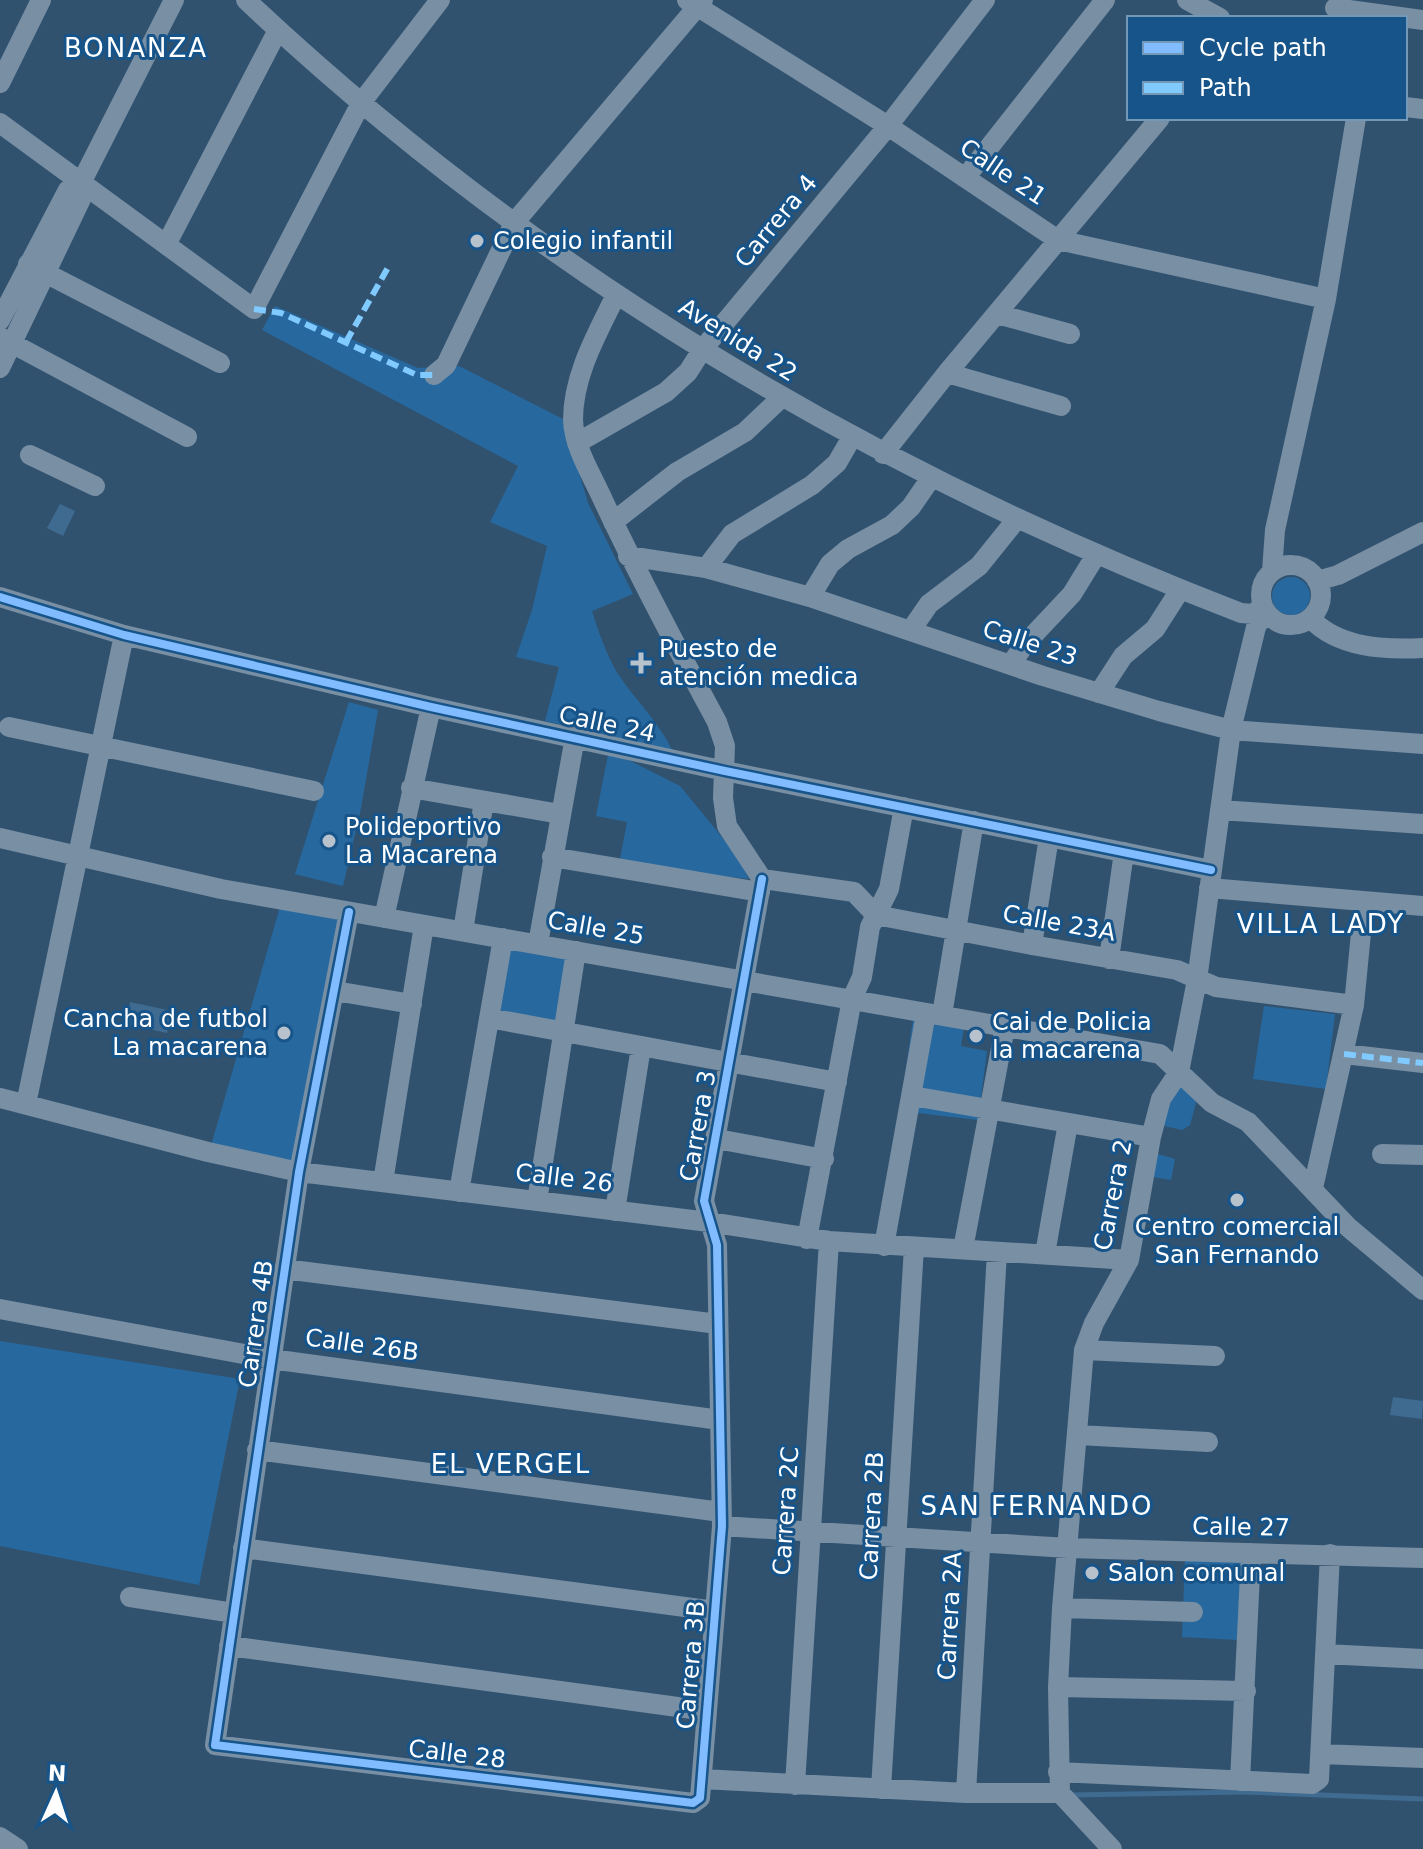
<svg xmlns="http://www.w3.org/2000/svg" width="1423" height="1849" font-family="'DejaVu Sans',sans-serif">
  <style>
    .green { fill: #27699f }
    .water { fill: #3f6b91 }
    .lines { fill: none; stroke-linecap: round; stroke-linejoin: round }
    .stream { stroke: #3f6b91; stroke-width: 5 }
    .minor { stroke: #788fa4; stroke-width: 20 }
    .quiet { stroke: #80caff; stroke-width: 6; stroke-dasharray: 12 6; stroke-linecap: butt }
    .cycleway-casing { stroke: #175489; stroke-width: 13 }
    .cycleway { stroke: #80bcff; stroke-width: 8 }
    .poi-dot { fill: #b7c2cd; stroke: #175489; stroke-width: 3 }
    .labels { text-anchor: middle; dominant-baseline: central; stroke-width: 6; stroke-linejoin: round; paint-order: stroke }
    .street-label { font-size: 24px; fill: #fff; stroke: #175489 }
    .poi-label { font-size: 24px; fill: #fff; stroke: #175489; text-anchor: start }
    .neighbourhood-label { font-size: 26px; letter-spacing: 2px; fill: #fff; stroke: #175489 }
  </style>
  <rect width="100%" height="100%" fill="#31526f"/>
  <path class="green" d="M275,306L418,368L459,366L563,419L588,503L633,594L592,611C599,633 606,654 618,674C635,700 659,722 672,750L545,721L559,667L516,657L532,610L547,546L490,522L518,466L262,330Z
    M1272 596a19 19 0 1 1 38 0a19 19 0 1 1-38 0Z
    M349,702L378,710L361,808L343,886L295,874Z
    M609,750L680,786L736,854L749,879L619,865L627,822L596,816Z
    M280,907L345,917L298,1171L210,1149Z
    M505,940L570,951L557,1026L491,1015Z
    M1264,1006L1335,1014L1326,1089L1253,1079Z
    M914,1012L965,1021L961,1046L987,1051L978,1120L900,1111Z
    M1180,1082L1197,1099L1190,1125L1182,1130L1160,1125Z
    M1151,1152L1175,1159L1171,1180L1147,1176Z
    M0,1341L240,1379L199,1585L0,1546Z
    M1185,1558L1243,1561L1238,1640L1182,1637Z"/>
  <path class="water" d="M60,504L75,511L63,536L47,528Z
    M130,1002L172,1011L167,1033L126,1024Z
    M1393,1397L1423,1401L1422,1419L1390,1415Z"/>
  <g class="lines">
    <path class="stream" d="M1072,1795L1245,1792L1423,1799"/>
    <path class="minor" d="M246,0C537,274 869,470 1241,613L1253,614L1263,606
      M687,0L888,126L1058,240L1326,299
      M1187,0L1220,18
      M1335,8L1423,20
      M0,83L41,0
      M1405,107L1423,109
      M0,123L254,309L361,103L440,0
      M965,178L1105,0
      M166,245L278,30
      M28,264L220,363
      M616,295C597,334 573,375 573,420C574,448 592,475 603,500C638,575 677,648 717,722L725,746L723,798L727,826L762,879
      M997,314L1070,334
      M0,320L68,190L81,183
      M0,337L187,437
      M0,368L81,199V183L174,0
      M947,373L1061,406
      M434,375L446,365L514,223L703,0
      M577,443L666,392L688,372L702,350L888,126L985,0
      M883,454L947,373L1160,118
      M30,455L95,486
      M613,522L677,472L745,432L781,398
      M628,556L706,568L810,597L1043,676L1159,711L1231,730L1423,744
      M1261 595a30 30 0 1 1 60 0a30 30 0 1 1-60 0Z
      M706,568L732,534L812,485L837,463L852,437
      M1272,571L1275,530L1326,299L1356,118
      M1317,581L1338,575L1423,532
      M0,597L124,635L431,707L725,771L1211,870
      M810,597L830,564L848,549L892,525L911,507L931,478
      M1310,618C1338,648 1384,650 1423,648
      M911,630L929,604L979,566L1016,520
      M1011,664L1025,644L1072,594L1096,555
      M1099,693L1123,656L1155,629L1180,590
      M9,727L314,791
      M411,788L560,814
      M1220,810L1423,824
      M0,838L221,889L1160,1054L1212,1103L1248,1122L1348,1227L1423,1290
      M552,857L760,892
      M762,879L854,892L876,915L1032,945L1177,970L1216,987L1354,1005
      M1209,888L1423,906
      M349,912L299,1172L215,1745L693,1803L700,1798L722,1526L717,1245L704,1201L762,879
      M384,918L431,707
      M463,931L484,801
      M538,944L575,737
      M1032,945L1049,837
      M1109,959L1124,852
      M335,991L412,1004
      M942,1015L974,821
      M489,1018L837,1082
      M1344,1054L1423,1063
      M912,1096L1151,1137
      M0,1098L208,1152L299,1172L709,1222L829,1241L1129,1260
      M26,1104L124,635
      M717,1139L824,1159
      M1382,1154L1423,1155
      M383,1182L424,925
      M1313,1188L1354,1005L1364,902
      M459,1192L503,938
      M537,1201L576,951
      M615,1211L641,1047
      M807,1239L852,999L862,977L870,927L889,889L904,807
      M884,1246L926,1013
      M963,1249L1005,1027
      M1045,1254L1068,1123
      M284,1269L718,1324
      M0,1309L271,1359L720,1420
      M1084,1350L1215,1356
      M1078,1435L1208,1442
      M257,1450L721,1512
      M722,1526L1068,1548L1423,1558
      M243,1548L715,1611
      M130,1597L234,1613
      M1062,1608L1193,1612
      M229,1646L707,1711
      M1325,1654L1423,1659
      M1058,1687L1246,1691
      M1321,1754L1423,1758
      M1058,1772L1312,1784L1319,1779L1330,1554
      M702,1779L966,1793H1060
      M1240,1781L1251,1553
      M795,1785L829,1241
      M881,1789L914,1247
      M966,1793L997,1252
      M1060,1793L1058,1687L1062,1608L1084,1350L1094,1323L1129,1260L1151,1137L1161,1099L1179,1072L1197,980L1231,730L1256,627L1265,611
      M1060,1793L1112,1849
      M0,1837L18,1849"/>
    <path class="quiet" d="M254,309L281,313L417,375H434
      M346,342L390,264
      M1344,1054L1423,1063"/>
    <defs>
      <path id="cycleway" d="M0,597L124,635L431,707L725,771L1211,870
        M349,912L299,1172L215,1745L693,1803L700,1798L722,1526L717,1245L704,1201L762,879"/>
    </defs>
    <use href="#cycleway" class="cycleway-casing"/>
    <use href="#cycleway" class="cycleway"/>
  </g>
  <g class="poi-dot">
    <circle cx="477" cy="241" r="8"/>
    <path d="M637 651h8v8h8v8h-8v8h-8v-8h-8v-8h8z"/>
    <circle cx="329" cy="841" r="8"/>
    <circle cx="284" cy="1033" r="8"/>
    <circle cx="976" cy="1036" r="8"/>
    <circle cx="1237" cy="1200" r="8"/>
    <circle cx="1092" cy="1573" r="8"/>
  </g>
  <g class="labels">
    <g class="street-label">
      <text transform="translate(1003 172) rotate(34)">Calle 21</text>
      <text transform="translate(776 221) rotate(-50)">Carrera 4</text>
      <text transform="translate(738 340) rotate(32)">Avenida 22</text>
      <text transform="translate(1030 643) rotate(18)">Calle 23</text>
      <text transform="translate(607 724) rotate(12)">Calle 24</text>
      <text transform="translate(1059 923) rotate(10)">Calle 23A</text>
      <text transform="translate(596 928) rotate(10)">Calle 25</text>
      <text transform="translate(698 1126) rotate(-80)">Carrera 3</text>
      <text transform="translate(564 1178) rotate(7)">Calle 26</text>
      <text transform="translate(1113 1195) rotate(-79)">Carrera 2</text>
      <text transform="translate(256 1324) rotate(-82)">Carrera 4B</text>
      <text transform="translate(362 1345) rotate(8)">Calle 26B</text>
      <text transform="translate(786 1511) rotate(-86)">Carrera 2C</text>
      <text transform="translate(872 1516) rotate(-87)">Carrera 2B</text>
      <text transform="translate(1241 1527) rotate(1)">Calle 27</text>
      <text transform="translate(950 1616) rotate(-87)">Carrera 2A</text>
      <text transform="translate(691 1665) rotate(-85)">Carrera 3B</text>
      <text transform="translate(457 1754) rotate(7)">Calle 28</text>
    </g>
    <g class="poi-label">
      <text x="493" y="241">Colegio infantil</text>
      <text x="659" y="649">Puesto de<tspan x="659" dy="28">atención medica</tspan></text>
      <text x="345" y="827">Polideportivo<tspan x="345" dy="28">La Macarena</tspan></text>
      <text x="268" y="1019" text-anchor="end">Cancha de futbol<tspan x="268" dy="28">La macarena</tspan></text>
      <text x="992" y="1022">Cai de Policia<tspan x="992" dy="28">la macarena</tspan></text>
      <text x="1237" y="1227" text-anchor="middle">Centro comercial<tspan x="1237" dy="28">San Fernando</tspan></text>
      <text x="1108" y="1573">Salon comunal</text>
    </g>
    <g class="neighbourhood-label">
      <text x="136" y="48">BONANZA</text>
      <text x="1321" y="924">VILLA LADY</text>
      <text x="511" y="1464">EL VERGEL</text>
      <text x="1037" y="1506">SAN FERNANDO</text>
    </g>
  </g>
  <rect x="1127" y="16" width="280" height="104" fill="#175489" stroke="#7498b8" stroke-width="2"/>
  <rect x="1143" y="42" width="40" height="12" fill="#80bcff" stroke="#7498b8" stroke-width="2"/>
  <text x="1199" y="56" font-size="24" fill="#ffffff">Cycle path</text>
  <rect x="1143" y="82" width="40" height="12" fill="#80caff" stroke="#7498b8" stroke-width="2"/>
  <text x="1199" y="96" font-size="24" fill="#ffffff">Path</text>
  <g transform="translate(56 1793) rotate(3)" stroke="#175489" stroke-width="6" paint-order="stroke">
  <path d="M0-6L14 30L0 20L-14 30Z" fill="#ffffff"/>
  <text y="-12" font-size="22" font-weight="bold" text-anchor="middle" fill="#ffffff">N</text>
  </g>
</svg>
